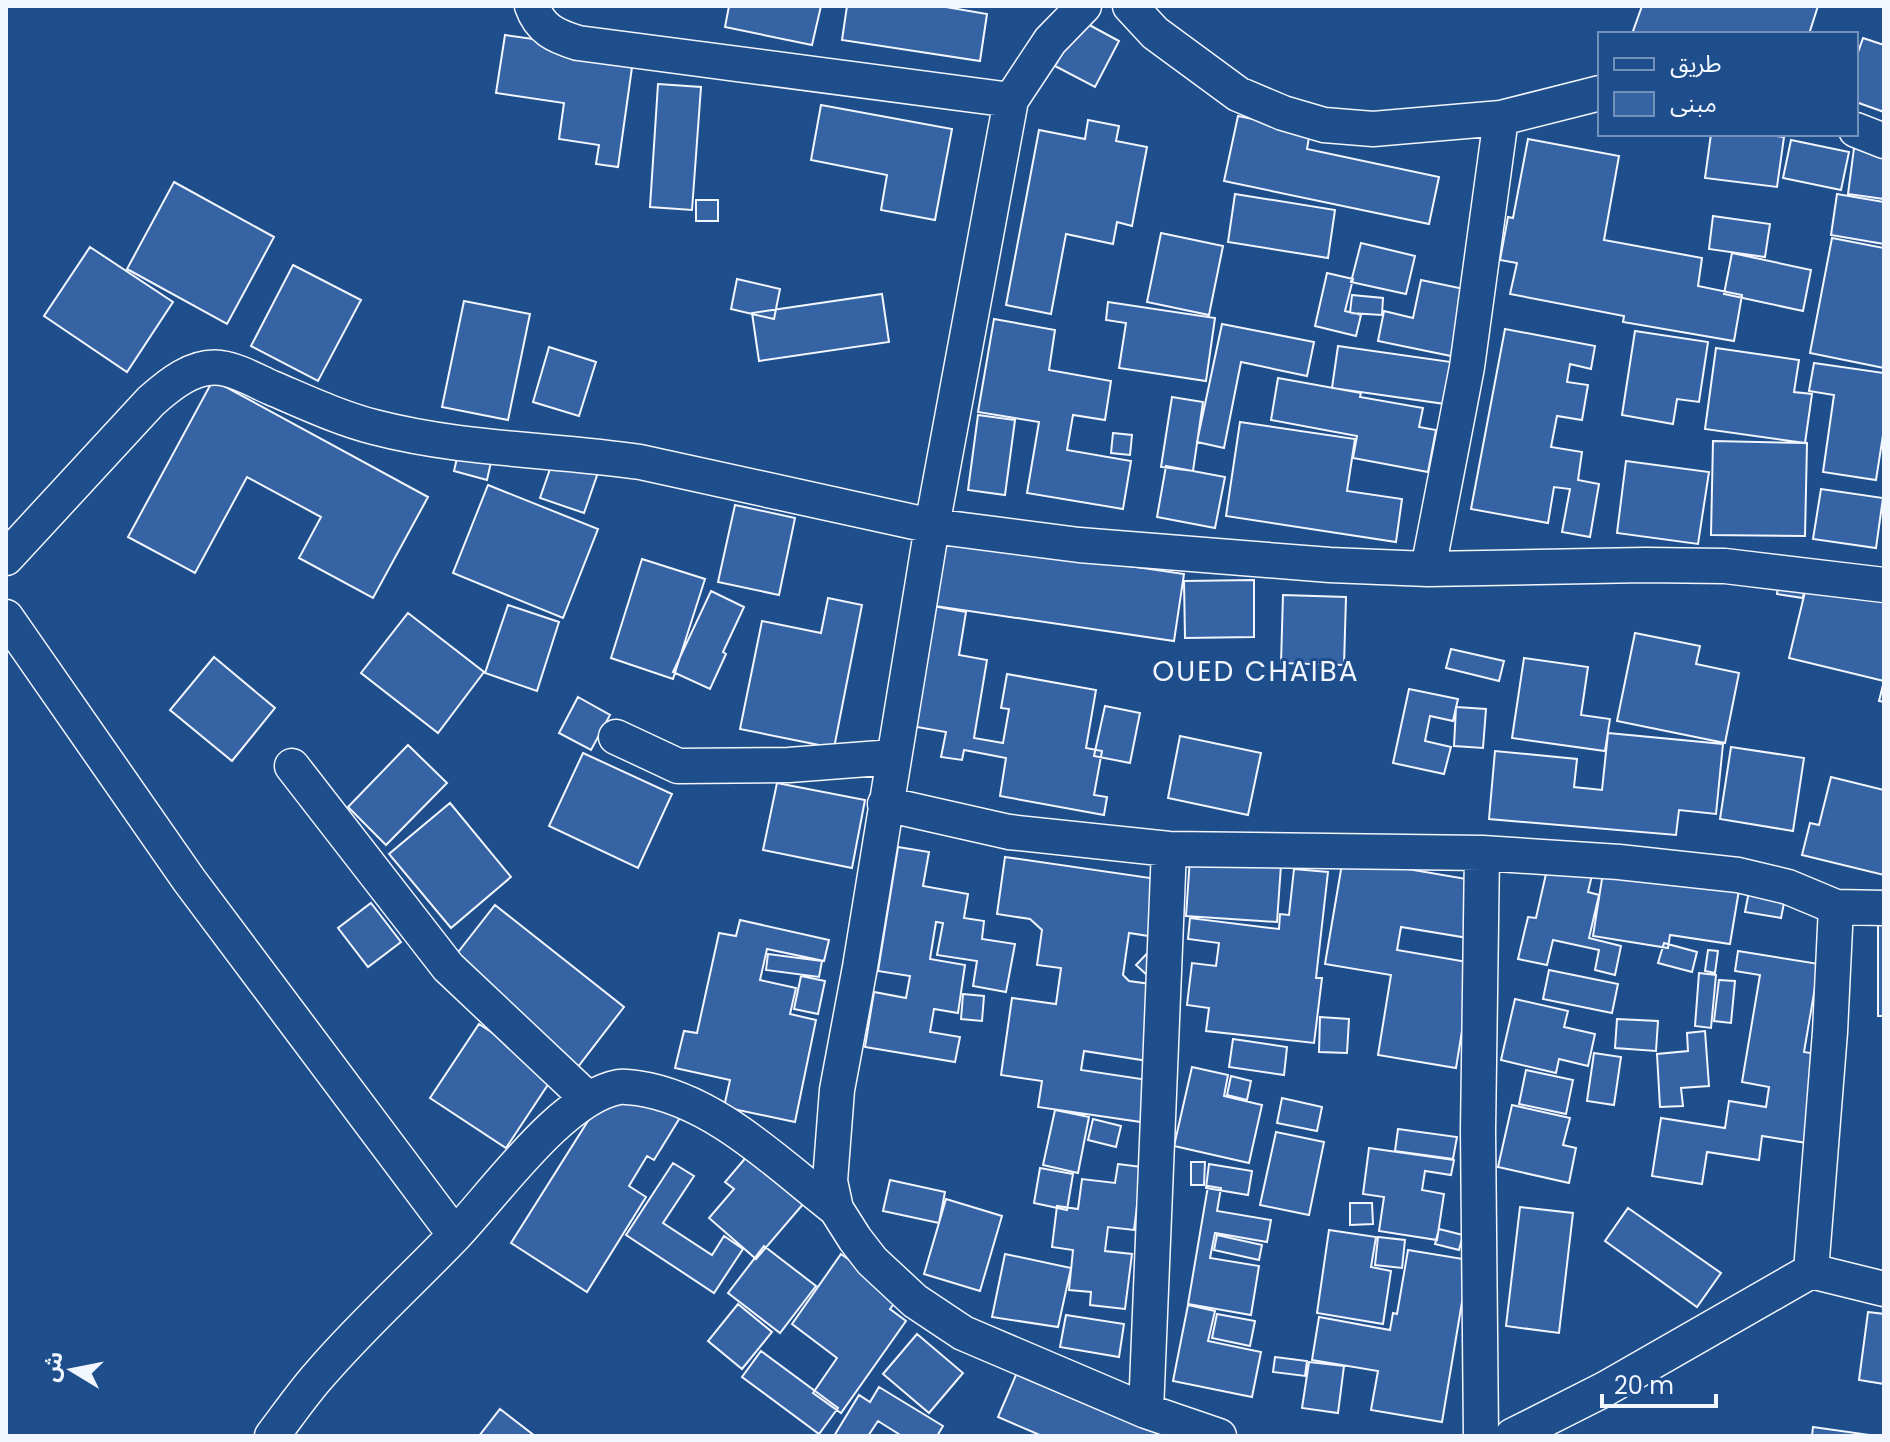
<svg xmlns="http://www.w3.org/2000/svg" width="1890" height="1442" font-family="Poppins,'Noto Sans Arabic',sans-serif">
  <style>
    .building { fill: #3563a3; stroke: #f2f6ff; stroke-width: 2 }
    .lines { fill: none; stroke-linecap: round; stroke-linejoin: round }
    .minor-casing { stroke: #f2f6ff; stroke-width: 37 }
    .minor { stroke: #1f4e8c; stroke-width: 34 }
    .labels { text-anchor: middle; dominant-baseline: central; stroke-width: 6; stroke-linejoin: round; paint-order: stroke }
    .quarter-label { font-size: 28px; letter-spacing: 2px; fill: #f2f6ff; stroke: #1f4e8c }
  </style>
  <rect width="100%" height="100%" fill="#1f4e8c"/>
  <path class="building" d="M729,6H821L812,45L725,27Z
    M847,6H940L987,14L980,61L842,40Z
    M1642,6H1818L1809,34H1632Z
    M1080,20L1119,41L1095,87L1055,66Z
    M505,35L634,53L618,167L596,164L599,145L559,139L564,103L496,93Z
    M1863,38L1884,45V112L1856,102V58Z
    M658,84L701,87L692,210L650,207Z
    M821,105L952,129L935,220L881,210L887,175L811,160Z
    M1238,116L1310,131L1307,149L1439,177L1429,224L1224,181Z
    M1088,120L1119,126L1116,141L1147,147L1132,226L1117,222L1113,244L1066,234L1051,314L1006,305L1039,130L1085,139Z
    M1711,134H1762L1784,137L1777,187L1705,178Z
    M1528,139L1619,156L1604,240L1702,258L1698,286L1742,295L1734,341L1623,322L1624,316L1510,294L1517,263L1500,260L1508,217L1513,218Z
    M1791,140L1849,152L1841,190L1783,178Z
    M1854,148L1884,152V199L1848,194Z
    M174,182L274,237L227,324L127,269Z
    M1235,194L1335,210L1328,258L1228,242Z
    M1837,194L1884,202V244L1831,235Z
    M696,200H718V221H696Z
    M1713,216L1770,224L1765,257L1709,249Z
    M1161,233L1223,246L1209,315L1147,302Z
    M1832,238L1884,248V368L1810,353Z
    M1361,243L1415,256L1406,294L1351,282Z
    M90,247L173,302L127,372L44,316Z
    M1732,253L1811,270L1803,311L1724,294Z
    M293,265L361,300L318,381L251,346Z
    M1327,273L1353,279L1345,311L1361,315L1356,336L1315,326Z
    M737,279L780,289L774,319L731,309Z
    M1421,280L1464,289L1451,356L1378,341L1384,311L1413,318Z
    M882,294L889,342L759,361L752,313Z
    M1352,295L1383,298L1382,315L1350,313Z
    M464,301L530,314L508,420L442,407Z
    M1108,302L1215,318L1206,381L1119,368L1126,323L1106,320Z
    M994,319L1055,330L1049,370L1111,381L1105,420L1073,415L1067,450L1131,461L1123,509L1027,493L1039,422L978,412Z
    M1222,324L1314,342L1307,376L1241,362L1224,448L1197,442Z
    M1505,329L1595,346L1591,369L1570,364L1567,382L1588,385L1582,420L1557,416L1551,447L1582,452L1578,480L1599,484L1590,537L1562,532L1570,489L1554,487L1548,523L1471,509Z
    M1635,331L1708,342L1699,402L1677,399L1673,424L1622,415Z
    M1338,346L1458,363L1452,405L1332,388Z
    M549,347L596,362L579,416L533,402Z
    M1716,348L1799,360L1794,392L1812,394L1805,443L1705,429Z
    M1814,363L1884,373V429L1876,480L1823,472L1834,395L1809,391Z
    M1278,378L1361,393L1360,397L1423,408L1419,427L1436,430L1428,472L1353,458L1357,436L1271,420Z
    M213,380L428,497L373,598L299,558L321,517L247,477L195,573L128,537Z
    M1172,397L1203,402L1193,471L1161,467Z
    M978,415L1015,420L1005,495L968,490Z
    M1240,422L1355,439L1347,491L1402,499L1396,542L1226,516Z
    M1113,433L1132,435L1130,455L1111,453Z
    M1713,441L1807,443L1805,536L1711,535Z
    M559,443L603,458L584,513L540,498Z
    M460,445L493,453L487,480L454,471Z
    M1626,461L1709,472L1698,544L1617,533Z
    M1166,466L1225,477L1215,528L1157,517Z
    M488,485L598,529L563,618L453,573Z
    M1821,489L1883,498L1876,548L1813,539Z
    M735,505L795,518L779,595L718,582Z
    M945,539L1184,574L1174,641L935,606Z
    M642,559L705,579L673,679L611,658Z
    M1780,568L1806,572L1803,598L1777,594Z
    M1810,571L1884,589V702L1879,701L1884,681L1789,658Z
    M1254,580V637L1185,638L1184,581Z
    M711,591L744,607L723,652L726,654L710,689L673,672Z
    M1283,595L1346,597L1344,665L1281,663Z
    M828,598L862,605L834,748L740,729L762,621L821,633Z
    M508,605L559,622L537,691L485,673Z
    M933,606L966,612L959,655L987,660L974,738L1003,743L1009,709L1001,708L1007,674L1096,690L1086,748L1102,751L1094,795L1107,797L1104,815L1000,796L1006,758L964,750L962,760L941,757L946,732L911,726Z
    M408,613L484,672L438,733L361,673Z
    M1635,633L1700,646L1696,664L1739,673L1725,743L1617,721Z
    M1451,649L1504,661L1499,681L1446,668Z
    M214,657L275,708L232,761L170,710Z
    M1524,658L1588,667L1581,715L1610,719L1605,751L1512,738Z
    M1409,689L1458,699L1453,721L1430,716L1425,741L1451,747L1444,774L1393,763Z
    M578,697L610,715L591,750L559,733Z
    M1105,706L1140,713L1130,763L1094,756Z
    M1456,707L1486,709L1483,748L1454,746Z
    M1608,733L1723,744L1716,814L1679,810L1676,835L1489,819L1495,751L1577,759L1574,787L1602,790Z
    M1180,736L1261,753L1248,815L1168,798Z
    M408,745L447,783L386,845L348,807Z
    M1731,747L1804,758L1793,831L1720,819Z
    M583,753L672,794L638,868L549,826Z
    M1831,777L1884,790V875L1802,855L1810,823L1819,825Z
    M777,783L865,800L852,868L763,850Z
    M450,803L511,877L451,928L389,854Z
    M898,847L929,852L923,886L968,894L964,918L984,921L982,939L1015,944L1006,992L973,986L977,961L937,955L943,923L936,922L930,959L965,965L958,1013L934,1009L930,1032L960,1037L955,1062L865,1047L874,992L906,998L910,976L878,971Z
    M1005,857L1164,880L1160,909L1153,916L1180,941L1129,933L1123,975L1129,981L1158,985L1136,965L1159,941L1170,942L1159,1020L1154,1019L1148,1061L1084,1051L1081,1070L1148,1080L1141,1122L1038,1107L1042,1081L1001,1075L1012,998L1056,1004L1061,968L1037,965L1042,930L1030,919L997,914Z
    M1190,858L1281,865L1277,922L1186,916Z
    M1343,858L1484,882L1474,939L1401,927L1397,950L1473,963L1456,1068L1378,1055L1391,975L1325,964Z
    M1548,865L1592,875L1588,892L1599,895L1589,938L1621,946L1615,975L1595,970L1599,950L1553,940L1547,965L1518,959L1528,917L1536,918Z
    M1604,866L1740,884L1730,944L1670,935L1668,948L1593,936Z
    M1294,869L1328,872L1316,978H1322L1314,1043L1206,1031L1209,1008L1187,1005L1192,963L1216,966L1219,943L1188,939L1190,918L1279,929L1280,914L1289,915Z
    M1750,886L1786,893L1781,918L1745,912Z
    M371,903L401,942L368,967L338,928Z
    M495,905L624,1007L577,1068L448,965Z
    M1878,919H1884V1016H1878Z
    M740,920L829,940L824,961L767,949L760,980L796,988L790,1014L816,1020L795,1122L724,1107L730,1080L675,1068L684,1031L697,1033L719,933L736,936Z
    M1664,943L1697,952L1692,972L1658,963Z
    M1708,950L1718,951L1715,973L1705,971Z
    M1738,951L1819,964L1804,1052L1822,1055L1807,1143L1762,1136L1759,1160L1707,1152L1702,1184L1652,1176L1661,1118L1725,1128L1729,1101L1766,1107L1769,1087L1742,1082L1760,975L1735,971Z
    M768,954L822,961L819,977L766,970Z
    M1549,970L1618,984L1612,1013L1543,999Z
    M1699,973L1716,975L1711,1028L1695,1026Z
    M801,976L825,981L818,1014L794,1009Z
    M1719,980L1735,981L1731,1023L1714,1021Z
    M963,994L984,996L982,1021L961,1019Z
    M1515,999L1568,1011L1564,1027L1595,1034L1588,1066L1559,1059L1556,1073L1501,1060Z
    M1320,1017L1349,1019L1347,1053L1319,1052Z
    M1617,1019L1658,1021L1656,1051L1615,1048Z
    M479,1024L555,1074L506,1148L430,1098Z
    M1705,1031L1709,1086L1681,1088L1683,1106L1660,1107L1657,1054L1688,1051L1687,1033Z
    M1233,1039L1287,1047L1284,1075L1229,1067Z
    M1594,1053L1621,1057L1614,1105L1587,1101Z
    M1192,1067L1228,1075L1224,1096L1262,1105L1249,1163L1174,1146Z
    M1526,1070L1573,1080L1566,1114L1519,1104Z
    M617,1075L681,1116L654,1160L647,1156L629,1186L646,1197L587,1292L511,1243Z
    M1231,1076L1251,1081L1247,1100L1227,1095Z
    M1282,1098L1322,1107L1317,1131L1277,1123Z
    M1512,1105L1570,1118L1563,1145L1576,1148L1569,1183L1498,1167Z
    M1055,1110L1089,1117L1078,1173L1043,1165Z
    M1093,1119L1121,1126L1116,1147L1088,1140Z
    M1398,1129L1457,1137L1453,1159L1395,1151Z
    M1276,1132L1324,1142L1309,1215L1260,1205Z
    M754,1148L810,1196L756,1259L709,1218L734,1189L725,1182Z
    M1369,1148L1454,1160L1451,1175L1425,1171L1422,1190L1444,1194L1437,1240L1379,1231L1384,1197L1363,1194Z
    M1191,1162H1205L1204,1185H1191Z
    M673,1163L694,1176L663,1223L712,1255L724,1236L743,1249L714,1293L626,1235Z
    M1118,1164L1142,1167L1134,1230L1108,1227L1105,1251L1132,1254L1125,1309L1090,1305L1091,1292L1069,1290L1073,1250L1052,1247L1057,1206L1078,1209L1082,1179L1115,1183Z
    M1209,1164L1252,1171L1248,1195L1206,1188Z
    M1040,1168L1073,1174L1067,1210L1034,1203Z
    M890,1180L945,1192L939,1223L883,1211Z
    M1208,1186L1221,1188L1217,1211L1271,1220L1267,1242L1215,1233L1210,1258L1259,1266L1251,1315L1188,1304Z
    M946,1199L1002,1216L980,1291L924,1274Z
    M1350,1203H1372L1373,1224L1350,1225Z
    M1520,1207L1573,1213L1559,1333L1506,1326Z
    M1628,1208L1721,1273L1697,1307L1605,1241Z
    M1439,1229L1463,1235L1459,1250L1435,1244Z
    M1329,1230L1376,1237L1371,1267L1391,1271L1383,1324L1317,1313Z
    M1217,1235L1262,1245L1259,1260L1214,1250Z
    M1378,1237L1405,1240L1402,1268L1375,1265Z
    M764,1246L816,1286L780,1333L728,1293Z
    M1408,1250L1469,1260L1442,1422L1371,1410L1378,1371L1312,1360L1319,1317L1390,1330L1393,1313L1397,1314Z
    M841,1254L900,1296L890,1309L906,1321L841,1413L813,1393L837,1358L792,1324Z
    M1005,1254L1071,1268L1058,1327L992,1317Z
    M738,1304L772,1332L742,1369L708,1341Z
    M1188,1305L1215,1311L1208,1341L1261,1352L1252,1397L1173,1381Z
    M1868,1312L1884,1314V1384L1859,1380Z
    M1217,1314L1255,1321L1250,1346L1212,1338Z
    M1066,1315L1124,1324L1119,1357L1060,1347Z
    M917,1334L963,1373L929,1413L883,1374Z
    M761,1351L838,1408L819,1434L742,1377Z
    M1275,1357L1307,1361L1305,1376L1273,1372Z
    M1022,1361L1164,1422L1158,1436H1042L998,1417Z
    M1309,1362L1344,1366L1338,1413L1302,1408Z
    M879,1387L943,1426L937,1436H902L878,1421L868,1436H834L859,1395L870,1402Z
    M500,1409L535,1436H479Z
    M1813,1427L1870,1435V1436H1812Z"/>
  <g class="lines">
    <defs>
      <path id="minor" d="M532,6C540,29 555,36 578,43L1011,100
        M1084,6L1050,41L1011,100L932,526L860,967L837,1090L830,1181L836,1209L855,1239L872,1261L915,1301L963,1333L1146,1411L1219,1436
        M1130,6L1155,33L1238,94L1283,113L1324,125L1373,129L1501,118L1600,93
        M1856,130L1884,141
        M6,558L151,401C169,385 194,364 221,368C237,370 256,381 272,388C305,402 339,418 374,427C462,450 551,449 640,462L932,526L1079,545L1330,565L1428,569L1645,565L1725,566L1884,585
        M1428,569L1467,367L1501,118
        M6,617L189,880L455,1235
        M616,737L678,766L789,765L893,757
        M292,766L448,967L588,1099
        M885,804L1009,832L1169,849L1482,853L1619,862L1738,875L1788,887L1836,907L1830,1032L1811,1271
        M1836,907L1884,908
        M1146,1411L1169,849
        M272,1436C288,1415 303,1393 320,1374C362,1325 411,1281 455,1235C495,1193 562,1097 619,1087C625,1086 632,1088 637,1088C714,1099 778,1164 836,1209
        M1481,1436L1478,1131L1482,853
        M1512,1436L1605,1389L1811,1271L1884,1289"/>
    </defs>
    <use href="#minor" class="minor-casing"/>
    <use href="#minor" class="minor"/>
  </g>
  <g class="labels">
    <g class="quarter-label">
      <text x="1256" y="671">OUED CHAIBA</text>
    </g>
  </g>
  <rect width="1890" height="1442" fill="none" stroke="#f2f6ff" stroke-width="16"/>
  <rect x="1598" y="32" width="260" height="104" fill="#1f4e8c" stroke="#7391ba" stroke-width="2"/>
  <rect x="1614" y="58" width="40" height="12" fill="#1f4e8c" stroke="#7391ba" stroke-width="2"/>
  <text x="1670" y="72" font-size="24" fill="#f2f6ff">طريق</text>
  <rect x="1614" y="92" width="40" height="24" fill="#3563a3" stroke="#7391ba" stroke-width="2"/>
  <text x="1670" y="112" font-size="24" fill="#f2f6ff">مبنى</text>
  <g transform="translate(72 1370) rotate(280)" stroke="#1f4e8c" stroke-width="6" paint-order="stroke">
  <path d="M0-6L14 30L0 20L-14 30Z" fill="#f2f6ff"/>
  <text y="-12" font-size="22" font-weight="bold" text-anchor="middle" fill="#f2f6ff">ش</text>
  </g>
  <path d="M1602 1394v12h114v-12" fill="none" stroke="#f2f6ff" stroke-width="4"/>
  <text x="1614" y="1394" font-size="24" fill="#f2f6ff" stroke="#1f4e8c" stroke-width="6" paint-order="stroke">20 m</text>
</svg>
